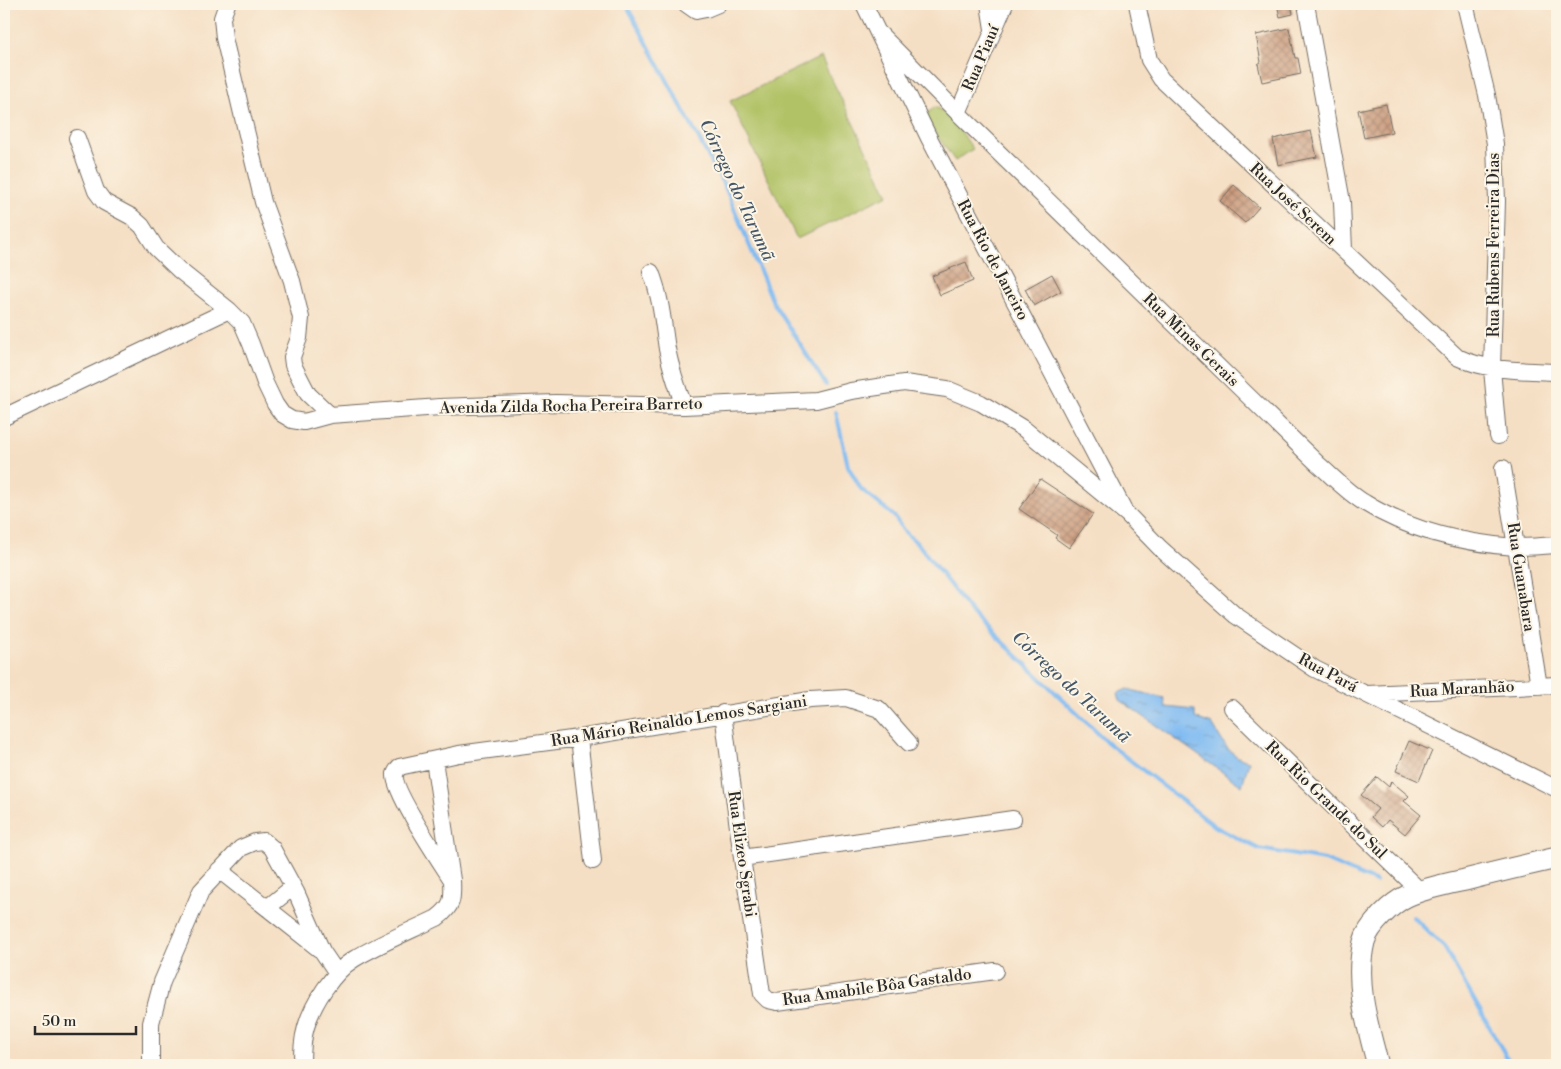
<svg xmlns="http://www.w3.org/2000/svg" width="1561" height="1069" font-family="'Libre Bodoni',serif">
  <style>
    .green { fill: #b1c266; stroke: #6e7648 }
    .water { fill: url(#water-ripples); stroke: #56738e }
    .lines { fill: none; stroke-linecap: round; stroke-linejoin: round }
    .stream { stroke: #80bbf2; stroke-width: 4 }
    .building { fill: url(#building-cross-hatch) }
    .minor-casing { stroke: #726a61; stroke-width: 18 }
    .major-casing { stroke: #726a61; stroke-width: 23 }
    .minor { stroke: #fff; stroke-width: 16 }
    .major { stroke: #fff; stroke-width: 21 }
    .labels { text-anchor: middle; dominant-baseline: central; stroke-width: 4; stroke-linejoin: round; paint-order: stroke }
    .street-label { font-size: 16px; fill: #2b2b2b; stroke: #fcf5e5 }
    .water-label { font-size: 18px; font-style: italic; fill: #445667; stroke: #fcf5e5 }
  </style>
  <defs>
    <pattern id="water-ripples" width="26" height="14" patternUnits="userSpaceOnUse" patternTransform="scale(1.25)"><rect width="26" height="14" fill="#80bbf2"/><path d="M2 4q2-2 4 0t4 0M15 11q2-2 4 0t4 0" fill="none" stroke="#6998c4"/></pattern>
    <pattern id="building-cross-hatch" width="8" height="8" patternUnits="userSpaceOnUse" patternTransform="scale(1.25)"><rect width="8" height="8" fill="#cb9b7d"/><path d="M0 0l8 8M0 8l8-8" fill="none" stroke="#a57f67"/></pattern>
  </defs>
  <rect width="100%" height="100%" fill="#fcf5e5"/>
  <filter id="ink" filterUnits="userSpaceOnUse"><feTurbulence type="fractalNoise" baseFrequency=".02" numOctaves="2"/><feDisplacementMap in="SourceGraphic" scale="10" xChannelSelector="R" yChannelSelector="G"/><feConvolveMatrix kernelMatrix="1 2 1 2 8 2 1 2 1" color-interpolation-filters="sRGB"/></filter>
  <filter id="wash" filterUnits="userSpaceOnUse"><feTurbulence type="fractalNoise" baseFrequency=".0096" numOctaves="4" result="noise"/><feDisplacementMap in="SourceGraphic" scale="20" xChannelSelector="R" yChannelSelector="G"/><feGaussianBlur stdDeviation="1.12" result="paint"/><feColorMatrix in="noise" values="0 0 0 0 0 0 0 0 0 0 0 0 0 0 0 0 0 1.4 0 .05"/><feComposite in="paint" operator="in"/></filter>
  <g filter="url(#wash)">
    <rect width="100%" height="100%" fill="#f5dfc4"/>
    <path class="green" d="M821,57L888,195L797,239L730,101Z
      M935,107C952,114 963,135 973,149L955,161L931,127L926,114Z"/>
    <path class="water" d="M1127,689L1164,698L1166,707L1195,710V718L1212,724C1222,740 1229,757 1249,761L1242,786L1120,700L1118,693Z"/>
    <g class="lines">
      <path class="stream" d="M628,4V8L726,189L773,302L826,385
        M836,412L848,466L861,489L894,516L903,530L919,545L970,611L1108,743L1216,827L1259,849L1325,860L1376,882
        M1413,917L1444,947L1510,1063L1514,1065"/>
    </g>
    <g id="blocks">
      <path class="building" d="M1277,4H1291L1293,14L1280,17Z
        M1289,28L1295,58H1298L1301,74L1262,82L1258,64L1261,62L1256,35Z
        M1386,104L1392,132L1364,138L1358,110Z
        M1311,131L1317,157L1278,165L1273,139Z
        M1234,185L1259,207L1245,223L1220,201Z
        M966,262L973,281L940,295L932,276Z
        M1052,274L1061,291L1034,306L1025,289Z
        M1040,479L1093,514L1069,548L1055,538L1057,535L1019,509Z
        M1409,741L1432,751L1419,781L1396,771Z
        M1377,777L1389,787L1391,781L1409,796L1404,801L1421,815L1405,834L1388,820L1382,827L1371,817L1378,809L1361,795Z"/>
    </g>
  </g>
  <g filter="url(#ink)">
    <use href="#blocks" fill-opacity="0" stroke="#726a61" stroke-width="1"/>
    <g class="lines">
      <defs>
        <path id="minor" d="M227,4L222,18L224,38L263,202L292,281L301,318L299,338L292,357L293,365L308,394L330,415
          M686,4L696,11L706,9L718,4
          M864,4L929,138L1123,508
          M989,4L993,29
          M1137,4L1149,60L1161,79L1457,357C1489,372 1523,370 1557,372
          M1306,4L1342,202L1344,250
          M1465,4L1487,95L1495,144L1497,201L1492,369L1498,436
          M878,32L958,113L1318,464C1333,477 1348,493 1365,503C1410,531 1463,543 1515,547C1529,547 1543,546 1557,545
          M958,113L1005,4
          M77,138L96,191L104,202L132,217L142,226L156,248L179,270L229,310L242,323L251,344L265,383L275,404L282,414L292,420L304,422L330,415L440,407L556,403L684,406L816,400L851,391L904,383L947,389L981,403L1024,429L1127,514L1160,548L1235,615L1315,669L1557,789
          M651,272C661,297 663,323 667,349C671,369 677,387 684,406
          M4,417L229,310
          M1503,468L1539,686
          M1367,694L1557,685
          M1232,708L1420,891
          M723,713L742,858L762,994L768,1000L777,1002L995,971
          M579,738L593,861
          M742,858L1013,819
          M219,870L319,949
          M452,880C442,864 392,790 395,774C396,771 398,769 399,767L459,754L579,738L810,700L846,698L879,709L909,743
          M267,908L293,887
          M151,1065V1023L162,982L201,891L241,848L255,842L264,841L272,848L296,892L322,951L337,973
          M302,1065C302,1052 302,1040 306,1027C313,1003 333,972 354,959C381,943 410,931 437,918C453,906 453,899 452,880L434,760"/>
        <path id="major" d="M1378,1065C1368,1027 1354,983 1364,942C1368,926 1392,903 1407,896C1425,888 1446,884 1465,880C1496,872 1526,865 1557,858"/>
      </defs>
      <use href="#minor" class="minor-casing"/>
      <use href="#major" class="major-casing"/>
      <use href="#minor" class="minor"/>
      <use href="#major" class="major"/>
    </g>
  </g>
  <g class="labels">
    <g class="street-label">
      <text transform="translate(981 58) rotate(-67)">Rua Piauí</text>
      <text transform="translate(1293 204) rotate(43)">Rua José Serem</text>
      <text transform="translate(1494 245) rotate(-90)">Rua Rubens Ferreira Dias</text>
      <text transform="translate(993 260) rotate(62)">Rua Rio de Janeiro</text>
      <text transform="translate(1191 340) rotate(44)">Rua Minas Gerais</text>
      <text transform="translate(571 406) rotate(-1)">Avenida Zilda Rocha Pereira Barreto</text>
      <text transform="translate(1521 577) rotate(81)">Rua Guanabara</text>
      <text transform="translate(1328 673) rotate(28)">Rua Pará</text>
      <text transform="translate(1462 689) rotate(-3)">Rua Maranhão</text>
      <text transform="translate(679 721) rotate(-9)">Rua Mário Reinaldo Lemos Sargiani</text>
      <text transform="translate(1326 800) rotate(44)">Rua Rio Grande do Sul</text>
      <text transform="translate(742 854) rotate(82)">Rua Elizeo Sgrabi</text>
      <text transform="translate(877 987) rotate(-8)">Rua Amabile Bôa Gastaldo</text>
    </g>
    <g class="water-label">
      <text transform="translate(737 190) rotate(65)">Córrego do Tarumã</text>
      <text transform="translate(1071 687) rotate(43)">Córrego do Tarumã</text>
    </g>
  </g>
  <rect width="1561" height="1069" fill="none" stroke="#fcf5e5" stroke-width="20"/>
  <path d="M35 1026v8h101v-8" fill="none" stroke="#2b2b2b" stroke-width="2.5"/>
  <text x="42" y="1026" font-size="15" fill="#2b2b2b" stroke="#fcf5e5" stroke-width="4" paint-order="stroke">50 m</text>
</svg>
